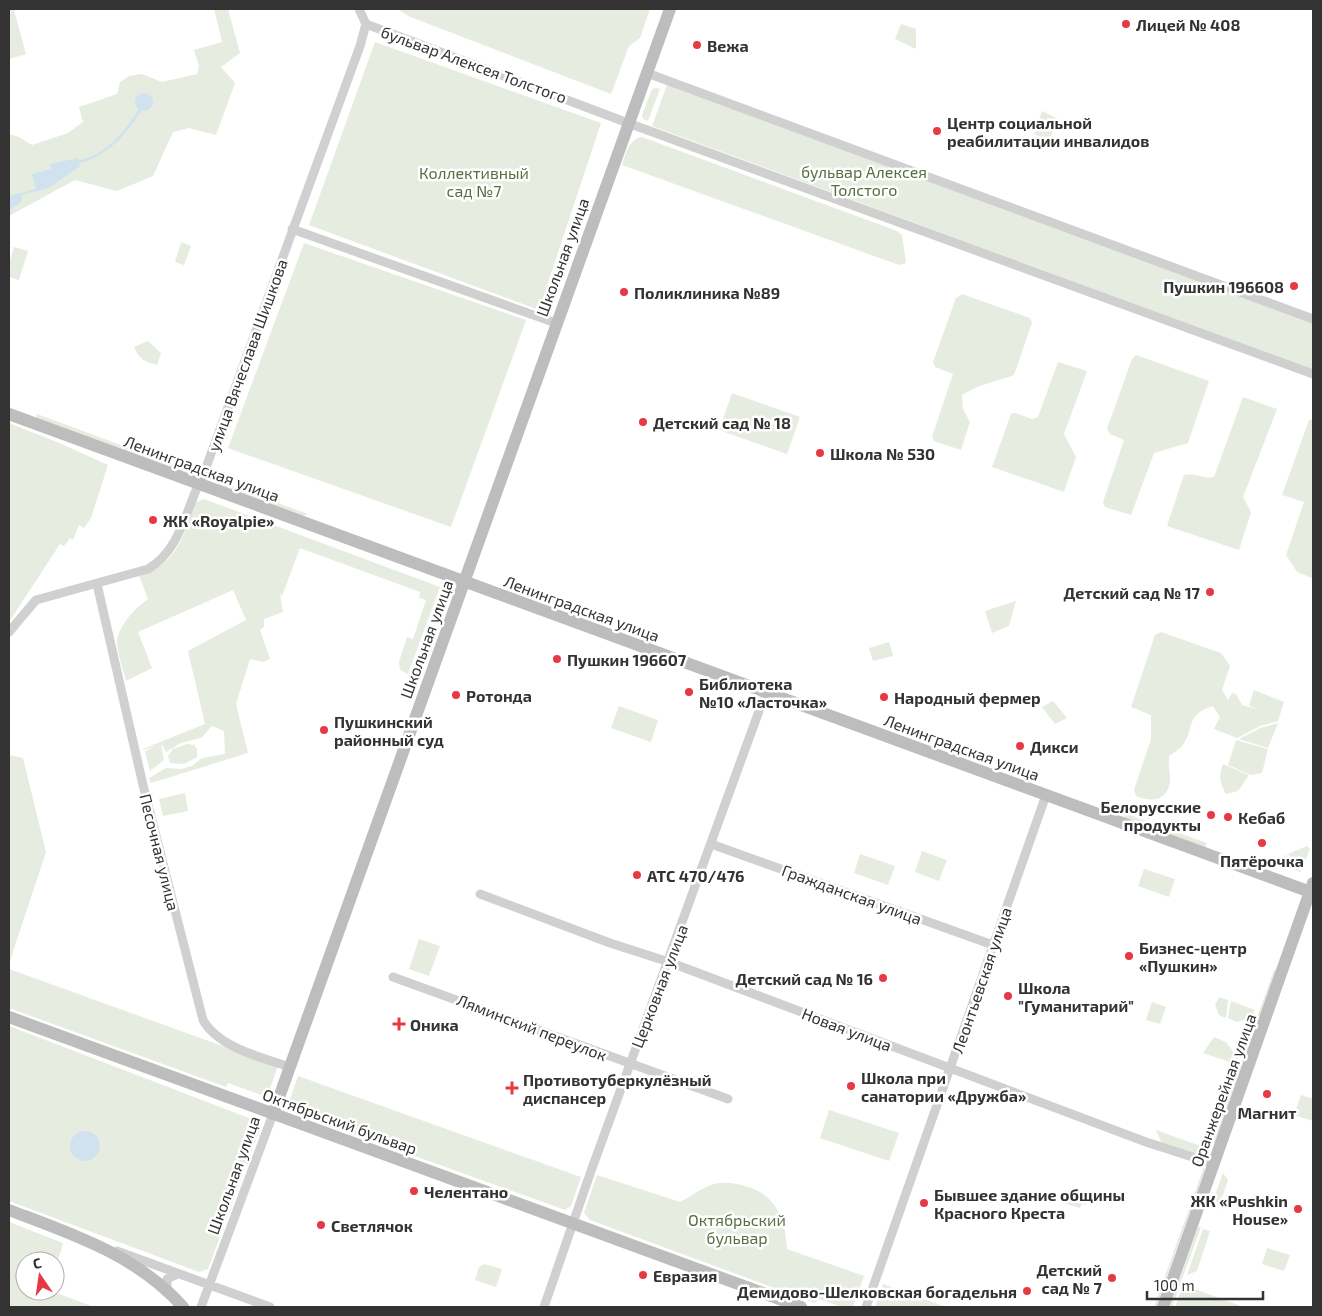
<svg xmlns="http://www.w3.org/2000/svg" width="1322" height="1316" font-family="'Exo 2',sans-serif">
  <style>
    .green { fill: #e6ecdf }
    .water { fill: #cfe2ee }
    .lines { fill: none; stroke-linecap: round; stroke-linejoin: round }
    .stream { stroke: #cfe2ee; stroke-width: 2.5 }
    .street { stroke: #d0d0d0; stroke-width: 9 }
    .secondary { stroke: #bdbdbd; stroke-width: 12 }
    .poi-dot { fill: #e63946; stroke: #fff; stroke-width: 2 }
    .labels { text-anchor: middle; dominant-baseline: central; stroke-width: 5; stroke-linejoin: round; paint-order: stroke }
    .poi-label { font-size: 16px; font-weight: bold; fill: #333; stroke: #fff; text-anchor: start }
    .street-label { font-size: 16px; fill: #333; stroke: #fff }
    .park-label { font-size: 16px; fill: #56703f; stroke: #fff }
  </style>
  <rect width="100%" height="100%" fill="#fff"/>
  <path class="green" d="M214,9H228L240,53L221,67L235,83L216,135L189,128L173,132L153,176L117,191L75,180L9,216V134L19,137L32,145L68,133L83,122L79,107L117,94L120,82L129,76L142,74L162,82L197,74L199,66L194,50L222,42Z
    M398,9H650L640,38L629,46L611,94L408,16Z
    M14,10L26,54L9,59V11Z
    M901,24L916,29V49L895,39Z
    M375,42L601,123L539,310L309,225Z
    M667,85L1313,323V370L652,126Z
    M656,88L660,89L648,121L643,119L642,115L652,89Z
    M1042,111L1058,119L1049,140L1034,134Z
    M642,137L897,231L902,235L906,263L899,265L622,165C626,153 628,140 642,137Z
    M181,242L191,246L184,265L175,262Z
    M304,243L526,320L451,527L228,448Z
    M14,247L28,251L19,280L9,277V264Z
    M962,294L1030,318L1032,323L1014,375C1001,380 970,387 962,396L963,409L970,422L961,450L934,441L932,437L953,374L935,367L933,362L956,298Z
    M148,341L161,353L157,365C146,363 138,358 134,347Z
    M1136,355L1209,381L1188,443L1154,453L1131,515L1105,507L1103,502L1124,440L1110,434L1107,429L1132,359Z
    M1058,362L1087,371L1064,434L1076,457L1064,492L992,467L1011,414L1015,413L1032,419L1038,417Z
    M732,393L800,417L787,454L719,430Z
    M1243,397L1277,409L1243,497L1251,512L1239,550L1167,526L1184,475C1197,472 1203,480 1214,477Z
    M37,414L188,470L186,474L36,418Z
    M1313,419V577L1312,578L1297,572L1286,555L1304,502L1282,495L1309,420Z
    M9,423L57,442L108,465L91,518L84,528L79,525L73,540L70,538L64,546L60,544L9,622Z
    M219,481L308,514L302,516L218,485Z
    M204,499L440,587L408,674L400,670L399,662L407,637L413,639L426,600L419,598L420,592L300,548L282,596L280,594L283,612L264,619V627L260,630L270,659L263,662L250,659L236,704L248,753L151,783L149,778L166,768L181,769L192,766L202,758L225,754L224,731L212,726L201,738L181,743L166,752L161,743L164,760L150,771L145,751L156,746L143,750V749L205,724L188,651L246,620L233,590L138,632L152,668L126,681C123,669 118,655 117,643C117,627 136,607 148,599L139,576C178,565 183,535 196,502Z
    M1016,601L1009,626L992,633L985,611Z
    M1161,632L1221,653L1230,666L1222,690L1228,700L1232,693L1236,694L1242,705L1263,711L1249,706L1254,690L1284,702L1278,721L1260,726L1237,738L1214,729L1220,717L1213,706C1184,715 1196,728 1182,746C1179,750 1173,753 1169,756C1168,764 1170,771 1170,779C1169,801 1152,803 1136,796L1134,790L1151,739V715L1131,707L1155,635Z
    M889,642L893,656L873,661L869,648Z
    M1053,701L1067,718L1055,724L1042,707Z
    M619,706L658,720L651,742L611,728Z
    M1278,723L1268,748L1239,739L1260,728Z
    M1236,740L1268,749L1262,773L1251,775L1228,765Z
    M187,744L194,745L197,749V757L184,764L170,763L168,756L173,749Z
    M9,755L23,758L46,852L9,964Z
    M1223,764L1249,775L1238,791L1226,794C1220,782 1218,777 1223,764Z
    M185,793L188,811L163,816L159,799Z
    M1124,813L1207,843L1205,848L1124,818Z
    M1307,846L1310,849L1302,869L1288,854Z
    M922,851L947,860L939,881L915,872Z
    M860,854L895,866L888,885L854,873Z
    M1286,855L1301,871V872L1278,865L1277,862L1280,858Z
    M1144,869L1175,879L1169,897L1138,886Z
    M419,939L440,946L429,976L409,969Z
    M9,969L278,1066L267,1097L228,1083L226,1087L9,1008Z
    M1274,970L1277,971L1215,1144L1212,1143Z
    M1219,997L1228,1000L1226,1018L1219,1015L1215,1005Z
    M1231,1001L1255,1010L1252,1017L1237,1022L1228,1018Z
    M1152,1002L1166,1007L1160,1024L1146,1020Z
    M9,1026L262,1123L208,1269L199,1272L9,1201Z
    M1214,1037L1226,1042L1238,1059L1236,1064L1203,1053Z
    M298,1076L581,1177L571,1206L565,1210L290,1111L288,1105Z
    M1301,1095L1313,1099V1121L1294,1115Z
    M829,1110L899,1133L889,1161L820,1138Z
    M1156,1130L1206,1148L1203,1157L1162,1144Z
    M1204,1167L1205,1170L1156,1307H1154Z
    M1223,1173L1228,1180L1218,1209L1211,1206Z
    M597,1175L680,1202C690,1197 700,1189 711,1185C721,1181 735,1183 745,1186C777,1195 785,1219 787,1249L864,1276L853,1307H842L819,1299L815,1303L590,1220L584,1213Z
    M1066,1192L1088,1198L1086,1205L1082,1204L1080,1208L1063,1203Z
    M9,1222L63,1243L55,1271V1261H25V1291H51L94,1307H9Z
    M1198,1227H1201L1172,1307H1170Z
    M1203,1229L1210,1231L1197,1271L1187,1275Z
    M1267,1248L1290,1255L1284,1271L1262,1264Z
    M484,1264L502,1269L496,1287L475,1280L479,1267Z
    M883,1284L946,1307H875Z
    M1183,1285L1244,1307H1175Z"/>
  <path class="water" d="M135 102a9 9 0 1 1 18 0a9 9 0 1 1-18 0Z
    M78,158L80,166L49,188L21,195L22,201L9,211V196L36,189L32,174L51,169L50,164Z
    M70 1146a15 15 0 1 1 30 0a15 15 0 1 1-30 0Z"/>
  <g class="lines">
    <path class="stream" d="M79,162C107,155 125,134 140,110"/>
    <path class="street" d="M366,24L628,123L1313,374
      M647,73L1313,319
      M292,229L556,323
      M97,584L143,785L203,1020C218,1047 262,1058 290,1067
      M9,632L36,600L148,569C182,549 186,506 204,473L360,46L366,24L359,9
      M711,844L993,945
      M480,894L610,943L669,962L1146,1142L1214,1164
      M393,977L728,1099
      M117,1251L270,1307
      M167,1290V1279L178,1274
      M201,1307L273,1114
      M544,1307L591,1171L766,692
      M866,1307L1046,795"/>
    <path class="secondary" d="M9,414L1313,893
      M9,1017L801,1307
      M273,1114L670,9
      M9,1210C72,1234 137,1255 183,1307
      M1163,1307L1313,883"/>
  </g>
  <g class="poi-dot">
    <circle cx="1126" cy="24" r="5"/>
    <circle cx="697" cy="45" r="5"/>
    <circle cx="937" cy="131" r="5"/>
    <circle cx="1294" cy="286" r="5"/>
    <circle cx="624" cy="292" r="5"/>
    <circle cx="643" cy="422" r="5"/>
    <circle cx="820" cy="453" r="5"/>
    <circle cx="153" cy="520" r="5"/>
    <circle cx="1210" cy="592" r="5"/>
    <circle cx="557" cy="659" r="5"/>
    <circle cx="689" cy="692" r="5"/>
    <circle cx="456" cy="695" r="5"/>
    <circle cx="884" cy="697" r="5"/>
    <circle cx="324" cy="730" r="5"/>
    <circle cx="1020" cy="746" r="5"/>
    <circle cx="1211" cy="815" r="5"/>
    <circle cx="1228" cy="817" r="5"/>
    <circle cx="1262" cy="843" r="5"/>
    <circle cx="637" cy="875" r="5"/>
    <circle cx="1129" cy="956" r="5"/>
    <circle cx="883" cy="978" r="5"/>
    <circle cx="1008" cy="996" r="5"/>
    <path d="M396.5 1016.5h5v5h5v5h-5v5h-5v-5h-5v-5h5z"/>
    <circle cx="851" cy="1086" r="5"/>
    <path d="M509.5 1080.5h5v5h5v5h-5v5h-5v-5h-5v-5h5z"/>
    <circle cx="1267" cy="1094" r="5"/>
    <circle cx="414" cy="1191" r="5"/>
    <circle cx="924" cy="1203" r="5"/>
    <circle cx="1298" cy="1209" r="5"/>
    <circle cx="321" cy="1225" r="5"/>
    <circle cx="643" cy="1275" r="5"/>
    <circle cx="1112" cy="1278" r="5"/>
    <circle cx="1027" cy="1291" r="5"/>
  </g>
  <g class="labels">
    <g class="poi-label">
      <text x="1136" y="24">Лицей № 408</text>
      <text x="707" y="45">Вежа</text>
      <text x="947" y="122">Центр социальной<tspan x="947" dy="18">реабилитации инвалидов</tspan></text>
      <text x="1284" y="286" text-anchor="end">Пушкин 196608</text>
      <text x="634" y="292">Поликлиника №89</text>
      <text x="653" y="422">Детский сад № 18</text>
      <text x="830" y="453">Школа № 530</text>
      <text x="163" y="520">ЖК «Royalpie»</text>
      <text x="1200" y="592" text-anchor="end">Детский сад № 17</text>
      <text x="567" y="659">Пушкин 196607</text>
      <text x="699" y="683">Библиотека<tspan x="699" dy="18">№10 «Ласточка»</tspan></text>
      <text x="466" y="695">Ротонда</text>
      <text x="894" y="697">Народный фермер</text>
      <text x="334" y="721">Пушкинский<tspan x="334" dy="18">районный суд</tspan></text>
      <text x="1030" y="746">Дикси</text>
      <text x="1201" y="806" text-anchor="end">Белорусские<tspan x="1201" dy="18">продукты</tspan></text>
      <text x="1238" y="817">Кебаб</text>
      <text x="1262" y="860" text-anchor="middle">Пятёрочка</text>
      <text x="647" y="875">АТС 470/476</text>
      <text x="1139" y="947">Бизнес-центр<tspan x="1139" dy="18">«Пушкин»</tspan></text>
      <text x="873" y="978" text-anchor="end">Детский сад № 16</text>
      <text x="1018" y="987">Школа<tspan x="1018" dy="18">"Гуманитарий"</tspan></text>
      <text x="410" y="1024">Оника</text>
      <text x="861" y="1077">Школа при<tspan x="861" dy="18">санатории «Дружба»</tspan></text>
      <text x="523" y="1079">Противотуберкулёзный<tspan x="523" dy="18">диспансер</tspan></text>
      <text x="1267" y="1112" text-anchor="middle">Магнит</text>
      <text x="424" y="1191">Челентано</text>
      <text x="934" y="1194">Бывшее здание общины<tspan x="934" dy="18">Красного Креста</tspan></text>
      <text x="1288" y="1200" text-anchor="end">ЖК «Pushkin<tspan x="1288" dy="18">House»</tspan></text>
      <text x="331" y="1225">Светлячок</text>
      <text x="1102" y="1269" text-anchor="end">Детский<tspan x="1102" dy="18">сад № 7</tspan></text>
      <text x="653" y="1275">Евразия</text>
      <text x="1017" y="1291" text-anchor="end">Демидово-Шелковская богадельня</text>
    </g>
    <g class="street-label">
      <text transform="translate(474 64) rotate(20)">бульвар Алексея Толстого</text>
      <text transform="translate(562 257) rotate(-70)">Школьная улица</text>
      <text transform="translate(247 355) rotate(-70)">улица Вячеслава Шишкова</text>
      <text transform="translate(202 468) rotate(20)">Ленинградская улица</text>
      <text transform="translate(582 608) rotate(20)">Ленинградская улица</text>
      <text transform="translate(426 639) rotate(-70)">Школьная улица</text>
      <text transform="translate(962 747) rotate(20)">Ленинградская улица</text>
      <text transform="translate(160 852) rotate(76)">Песочная улица</text>
      <text transform="translate(852 894) rotate(20)">Гражданская улица</text>
      <text transform="translate(981 980) rotate(-71)">Леонтьевская улица</text>
      <text transform="translate(659 986) rotate(-69)">Церковная улица</text>
      <text transform="translate(532 1027) rotate(21)">Ляминский переулок</text>
      <text transform="translate(847 1029) rotate(21)">Новая улица</text>
      <text transform="translate(1223 1090) rotate(-70)">Оранжерейная улица</text>
      <text transform="translate(340 1121) rotate(20)">Октябрьский бульвар</text>
      <text transform="translate(233 1175) rotate(-70)">Школьная улица</text>
    </g>
    <g class="park-label">
      <text x="864" y="171">бульвар Алексея<tspan x="864" dy="18">Толстого</tspan></text>
      <text x="474" y="172">Коллективный<tspan x="474" dy="18">сад №7</tspan></text>
      <text x="737" y="1219">Октябрьский<tspan x="737" dy="18">бульвар</tspan></text>
    </g>
  </g>
  <rect width="1322" height="1316" fill="none" stroke="#333333" stroke-width="20"/>
  <g transform="translate(40 1276) rotate(347)"><circle r="24" fill="#ffffff" stroke="#adadad"/>
  <path d="M0-4L9 19L0 12L-9 19Z" fill="#e63946"/>
  <text y="-8" font-size="14" font-weight="bold" text-anchor="middle" fill="#333333">С</text>
  </g>
  <path d="M1147 1291v8h116v-8" fill="none" stroke="#333333" stroke-width="2.5"/>
  <text x="1154" y="1291" font-size="15" fill="#333333" stroke="#ffffff" stroke-width="4" paint-order="stroke">100 m</text>
</svg>
